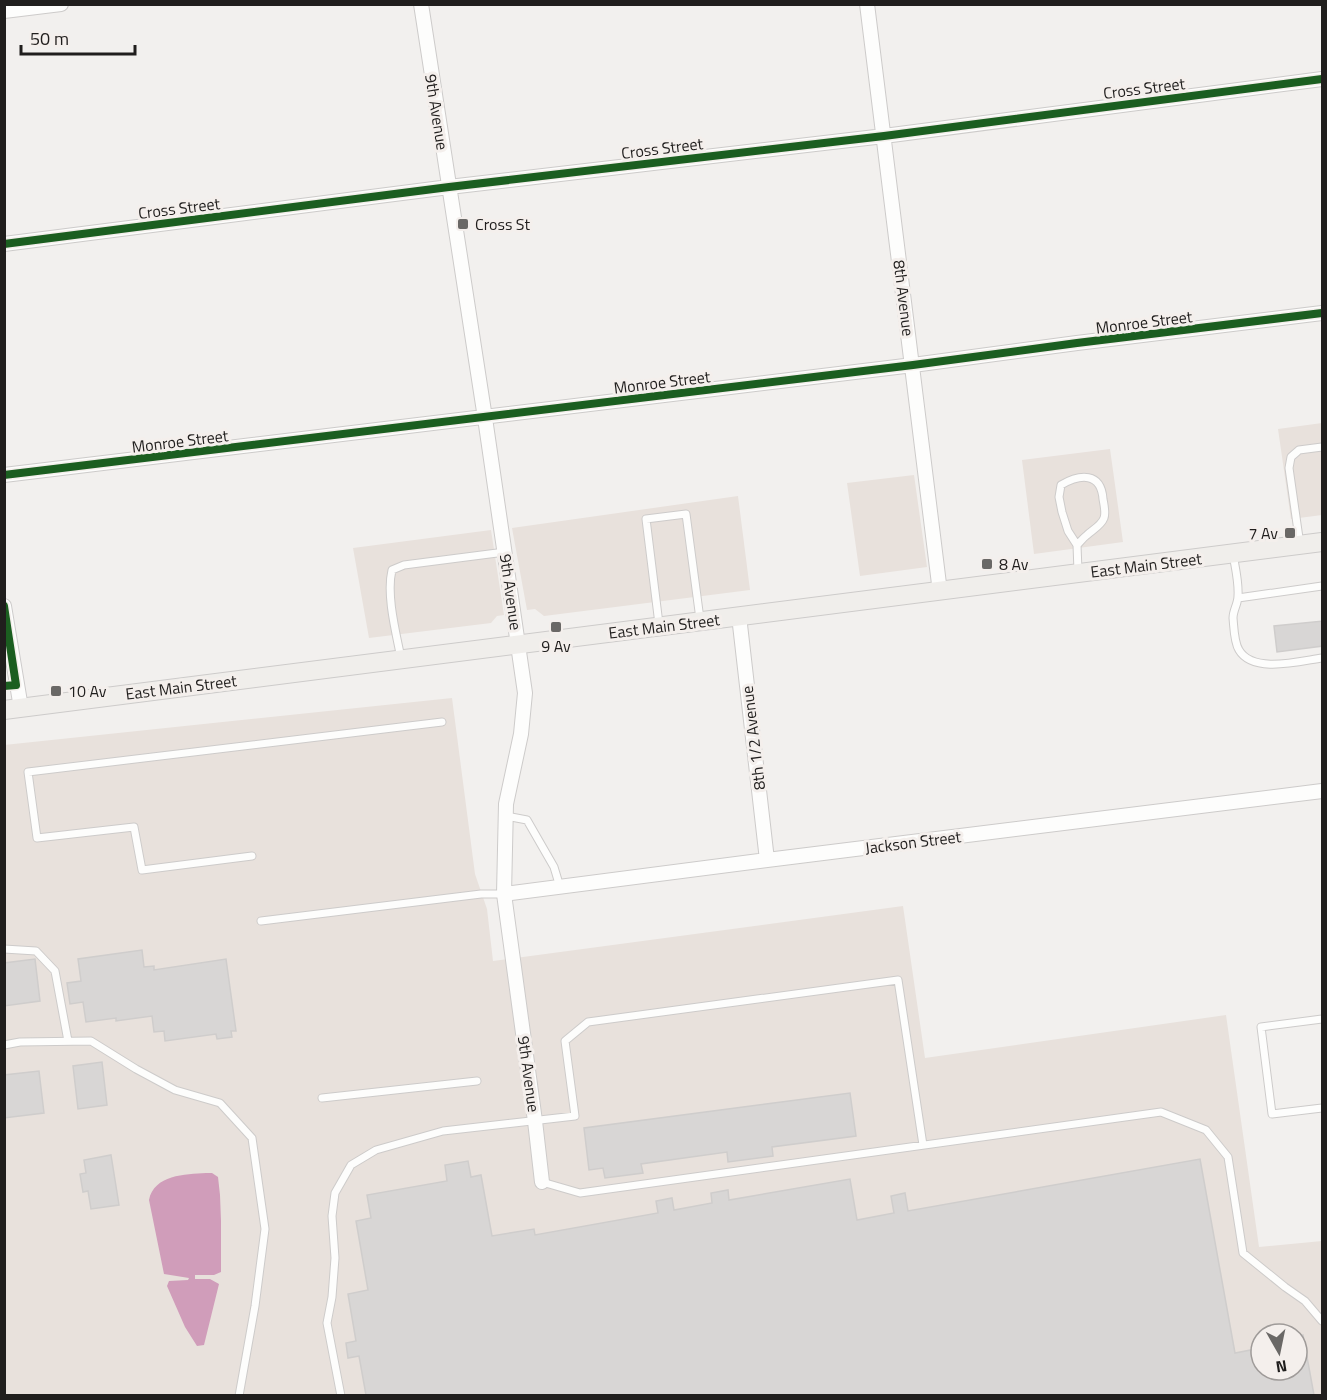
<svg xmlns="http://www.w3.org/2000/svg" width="1327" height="1400" font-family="'Titillium Web',sans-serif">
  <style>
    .built { fill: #e8e1dc; fill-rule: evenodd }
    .water { fill: #d09dba }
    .building { fill: #d8d6d5; stroke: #cfcdcc; stroke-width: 1.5 }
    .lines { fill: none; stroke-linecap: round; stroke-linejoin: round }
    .lane-casing { stroke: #cdcbca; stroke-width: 9 }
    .street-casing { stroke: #cdcbca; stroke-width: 16 }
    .secondary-casing { stroke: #cdcbca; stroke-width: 20 }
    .lane { stroke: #fdfdfc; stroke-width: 7 }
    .street { stroke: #fdfdfc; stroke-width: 14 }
    .secondary { stroke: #f0eeeb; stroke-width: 18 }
    .cycleway-casing { stroke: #f4efec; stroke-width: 11 }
    .cycleway { stroke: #1b5e20; stroke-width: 8 }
    .poi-dot { fill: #6a6866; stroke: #f4efec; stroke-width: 2 }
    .labels { text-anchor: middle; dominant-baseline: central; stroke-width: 6; stroke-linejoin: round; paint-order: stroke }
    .street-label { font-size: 16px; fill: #201e1d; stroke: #f4efec }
    .poi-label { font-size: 16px; fill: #201e1d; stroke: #f4efec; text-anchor: start }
  </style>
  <rect width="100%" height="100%" fill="#f2f0ee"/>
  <path class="built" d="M1322,423V515L1291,519L1278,429Z
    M1110,449L1123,542L1034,554L1022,460Z
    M914,475L927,567L860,576L847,483Z
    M738,496L750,590L544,616L535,609L527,610L512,528Z
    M491,530L504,615L497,616L491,623L369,638L353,548Z
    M452,698L475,874L487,909L493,961L903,906L925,1058L1226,1015L1259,1247L1322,1241V1395H5L4,745ZM1261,1334H1297V1370H1261Z"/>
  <path class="water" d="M206,1173H212L218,1177L220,1195L221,1221V1272L214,1275H195V1279H210L219,1284L204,1345L197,1346L185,1327L167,1286L169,1281L188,1280L189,1278L164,1274L149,1200C154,1175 185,1174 206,1173Z"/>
  <path class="building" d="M1323,621V646L1277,652L1274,626Z
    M142,950L144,967L154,966V970L226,959L236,1031H231L232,1037L217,1039L216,1034L165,1041L164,1031L154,1032L152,1016L116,1021V1018L86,1022L83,1002L70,1004L67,983L81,981L78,959Z
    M35,959L40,1001L4,1006V963Z
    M102,1062L107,1105L78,1109L73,1066Z
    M39,1071L44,1113L4,1118V1075Z
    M850,1093L856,1136L772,1147L773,1156L728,1162L727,1152L641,1164L643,1173L605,1178L603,1168L589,1170L584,1128Z
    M111,1155L119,1205L91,1209L88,1191L83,1192L80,1174L86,1173L84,1160Z
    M1200,1159L1235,1353L1261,1348V1370H1297V1335H1303L1314,1395H366L359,1356L348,1358L346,1343L356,1341L348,1294L368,1290L356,1221L371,1218L367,1195L447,1181L445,1165L468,1161L471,1177L481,1175L492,1236L534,1229L535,1235L658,1213L656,1201L672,1198L674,1210L712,1203L711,1193L728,1190L729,1200L850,1179L857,1220L894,1213L891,1196L905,1193L908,1211Z"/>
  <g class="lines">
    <defs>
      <path id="lane" d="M1077,545C1080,542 1083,538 1087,535C1092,530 1101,526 1104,518C1106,513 1104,505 1103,499C1101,472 1080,474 1061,485L1059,497L1062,512L1068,531L1077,545L1078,571
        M1300,545L1289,468L1291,457L1299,450L1322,447
        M1233,554C1235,567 1239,582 1238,596C1238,604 1233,610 1233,618C1234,628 1234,642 1239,650C1253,674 1300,661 1322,658
        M1238,598L1322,586
        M659,624L646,519L686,514L700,619
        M401,658C396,633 386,595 392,570L404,565L505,552
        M506,816L527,820L554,867L560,887
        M252,856L142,870L134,827L37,838L28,772L442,722
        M261,921L481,894H504
        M4,949L36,951L55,971L68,1041
        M1322,1019L1261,1027L1272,1114L1322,1108
        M4,1045L20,1042L91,1041L136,1069L175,1090L220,1103L252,1138L265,1229L255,1306L239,1396
        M322,1098L477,1081
        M542,1182L580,1193L1161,1112L1206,1130L1228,1157L1243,1253L1285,1287L1305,1301L1322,1321
        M341,1396L327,1323L332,1297L335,1258L332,1216L335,1193L351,1165L376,1150L443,1131L575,1116L565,1041L588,1022L898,980L923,1145"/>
      <path id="street" d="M421,4L485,418L525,693L521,734L506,804L504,894L535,1121L542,1182
        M867,4L940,592
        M4,11L61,4
        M4,244L449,187L884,136L1322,79
        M4,475L913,365L1077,343L1322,313
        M4,606L21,708
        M739,616L767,860
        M504,894L767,860L1322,791"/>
      <path id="secondary" d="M4,710L1322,542"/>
    </defs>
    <use href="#lane" class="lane-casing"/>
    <use href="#street" class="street-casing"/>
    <use href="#secondary" class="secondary-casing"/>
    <use href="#lane" class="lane"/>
    <use href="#street" class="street"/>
    <use href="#secondary" class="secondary"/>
    <defs>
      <path id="cycleway" d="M4,244L449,187L884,136L1322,79
        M4,475L913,365L1077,343L1322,313
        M4,606L16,685L4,686"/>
    </defs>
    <use href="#cycleway" class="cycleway-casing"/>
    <use href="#cycleway" class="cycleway"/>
  </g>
  <g class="poi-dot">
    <rect x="457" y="218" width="12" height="12" rx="3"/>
    <rect x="1284" y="527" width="12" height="12" rx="3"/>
    <rect x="981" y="558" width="12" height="12" rx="3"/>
    <rect x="550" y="621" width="12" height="12" rx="3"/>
    <rect x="50" y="685" width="12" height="12" rx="3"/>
  </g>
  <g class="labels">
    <g class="street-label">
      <text transform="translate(1144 88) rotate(-7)">Cross Street</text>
      <text transform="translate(437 112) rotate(81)">9th Avenue</text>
      <text transform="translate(662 148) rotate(-7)">Cross Street</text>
      <text transform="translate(179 208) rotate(-7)">Cross Street</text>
      <text transform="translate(904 298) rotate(83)">8th Avenue</text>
      <text transform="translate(1144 322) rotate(-7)">Monroe Street</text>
      <text transform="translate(662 382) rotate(-7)">Monroe Street</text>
      <text transform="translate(180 441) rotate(-7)">Monroe Street</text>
      <text transform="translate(1146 565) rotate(-7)">East Main Street</text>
      <text transform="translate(511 592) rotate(82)">9th Avenue</text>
      <text transform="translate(664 626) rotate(-7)">East Main Street</text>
      <text transform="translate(181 687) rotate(-7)">East Main Street</text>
      <text transform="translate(753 738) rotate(-97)">8th 1/2 Avenue</text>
      <text transform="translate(913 842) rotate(-7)">Jackson Street</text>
      <text transform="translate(529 1074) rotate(82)">9th Avenue</text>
    </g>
    <g class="poi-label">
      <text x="475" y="224">Cross St</text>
      <text x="1278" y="533" text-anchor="end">7 Av</text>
      <text x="999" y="564">8 Av</text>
      <text x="556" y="646" text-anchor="middle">9 Av</text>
      <text x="68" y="691">10 Av</text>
    </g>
  </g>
  <rect width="1327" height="1400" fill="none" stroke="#201e1d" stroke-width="12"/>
  <g transform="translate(1279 1352) rotate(171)"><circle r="28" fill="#f4efec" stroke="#9f9b99" stroke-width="1.5"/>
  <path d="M0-4.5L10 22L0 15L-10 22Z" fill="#6a6866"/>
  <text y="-9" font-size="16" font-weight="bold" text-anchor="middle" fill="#201e1d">N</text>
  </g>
  <path d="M21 45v9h114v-9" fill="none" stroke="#201e1d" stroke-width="3"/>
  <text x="30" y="45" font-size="18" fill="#201e1d" stroke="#f4efec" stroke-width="4.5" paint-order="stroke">50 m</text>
</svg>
